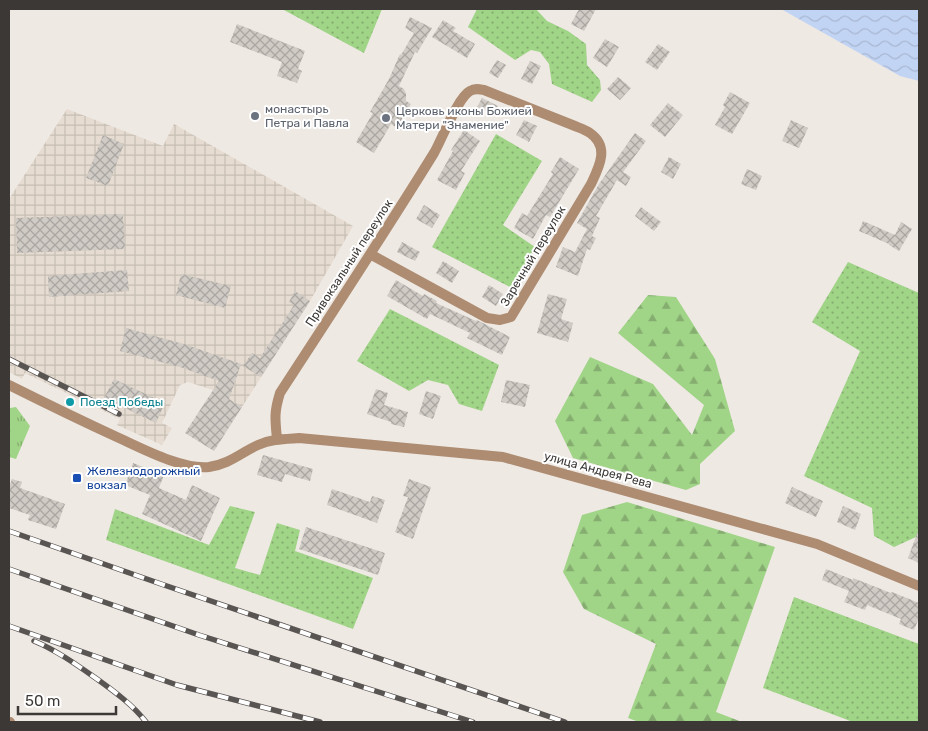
<svg xmlns="http://www.w3.org/2000/svg" width="928" height="731" font-family="Rubik,sans-serif">
  <style>
    .industrial { fill: url(#industrial-grid) }
    .grass { fill: url(#grass-tufts) }
    .forest { fill: url(#forest-firs) }
    .garden { fill: url(#garden-dots) }
    .water { fill: url(#water-waves) }
    .building { fill: url(#building-cross-hatch) }
    .lines { fill: none; stroke-linecap: round; stroke-linejoin: round }
    .minor { stroke: #ad8c71; stroke-width: 10 }
    .rail-casing { stroke: #595553; stroke-width: 5.5 }
    .rail { stroke: #fff; stroke-width: 4; stroke-dasharray: 11; stroke-linecap: butt }
    .worship-dot { fill: #6b7280; stroke: #fff; stroke-width: 2 }
    .culture-dot { fill: #0f9aa8; stroke: #fff; stroke-width: 2 }
    .transit-dot { fill: #1a4fb4; stroke: #fff; stroke-width: 2 }
    .labels { text-anchor: middle; dominant-baseline: central; stroke-width: 4; stroke-linejoin: round; paint-order: stroke }
    .worship-label { font-size: 12px; fill: #5b616d; stroke: #fff; text-anchor: start }
    .street-label { font-size: 12px; fill: #3b3836; stroke: #fff }
    .culture-label { font-size: 12px; fill: #0d838f; stroke: #fff; text-anchor: start }
    .transit-label { font-size: 12px; fill: #164399; stroke: #fff; text-anchor: start }
  </style>
  <defs>
    <pattern id="industrial-grid" width="8" height="8" patternUnits="userSpaceOnUse" patternTransform="scale(1.25)"><rect width="8" height="8" fill="#e6dcd1"/><path d="M0 4h8M4 0v8" fill="none" stroke="#c6beb4"/></pattern>
    <pattern id="grass-tufts" width="24" height="20" patternUnits="userSpaceOnUse" patternTransform="scale(1.25)"><rect width="24" height="20" fill="#a0d487"/><path d="M3 7l-1-3M5 7V3M7 7l1-3M15 17l-1-3M17 17v-4M19 17l1-3" fill="none" stroke="#84ad6f"/></pattern>
    <pattern id="forest-firs" width="22" height="20" patternUnits="userSpaceOnUse" patternTransform="scale(1.25)"><rect width="22" height="20" fill="#a0d487"/><path d="M5 1l3.5 6h-7zM16 11l3.5 6h-7z" fill="#84ad6f"/></pattern>
    <pattern id="garden-dots" width="8" height="8" patternUnits="userSpaceOnUse" patternTransform="scale(1.25)"><rect width="8" height="8" fill="#a0d487"/><path d="M2 2h.1M6 6h.1" fill="none" stroke="#84ad6f" stroke-width="1.8" stroke-linecap="round"/></pattern>
    <pattern id="water-waves" width="16" height="10" patternUnits="userSpaceOnUse" patternTransform="scale(1.25)"><rect width="16" height="10" fill="#c2d4f4"/><path d="M0 5q4-4 8 0t8 0" fill="none" stroke="#a8b7d2"/></pattern>
    <pattern id="building-cross-hatch" width="8" height="8" patternUnits="userSpaceOnUse" patternTransform="scale(1.25)"><rect width="8" height="8" fill="#d0cbc5"/><path d="M0 0l8 8M0 8l8-8" fill="none" stroke="#aaa6a1"/></pattern>
  </defs>
  <rect width="100%" height="100%" fill="#efe9e4"/>
  <path class="industrial" d="M67,109L163,146L174,124L353,226L310,301L242,407L213,390L188,382L180,385L162,423L172,428L162,445L117,425L120,419L25,373L22,379L9,372V199Z"/>
  <path class="grass" d="M16,407L30,426L16,459L9,457V408H10Z"/>
  <path class="forest" d="M648,295L676,297L715,359L735,431L700,464V484L686,490L573,458L555,421L590,357L653,384L692,435L704,405L618,333Z
    M627,502L775,547L716,712L742,722H639L628,718L656,644L584,609L563,572L582,515Z"/>
  <path class="garden" d="M282,9H382L364,53Z
    M477,9H536L547,21L568,31L586,44L587,65L600,80L601,90L592,102L552,84L549,64L540,52L531,50L515,60L468,27Z
    M496,134L542,161L503,225L535,247L512,288L432,247Z
    M848,262L919,293V537H916L894,547L874,536L872,508L804,476L860,351L812,322Z
    M390,309L499,365L482,411L459,404L448,385L428,380L409,391L357,361Z
    M230,506L255,512L235,568L260,575L277,523L300,530L295,551L373,578L353,629L106,540L115,509L209,545Z
    M794,597L919,644V722H853L763,688Z"/>
  <path class="water" d="M781,9H919V81L900,76Z"/>
  <path class="building" d="M579,9H596L584,31L571,24Z
    M410,17L432,28L417,53L415,52L399,86L404,89L406,94V101L411,104L397,128L391,124L374,153L356,142L373,113L370,112L389,79L400,54L401,55L414,33L405,28Z
    M443,20L456,28L453,31L475,44L467,58L432,37Z
    M237,24L305,51L298,69L302,71L297,83L277,76L282,62L230,42Z
    M605,39L619,47L607,67L593,58Z
    M658,44L670,52L657,70L645,62Z
    M497,60L506,65L498,78L489,73Z
    M530,61L541,66L532,84L521,79Z
    M618,77L631,88L620,100L607,89Z
    M730,92L750,103L732,134L715,125L725,107L723,105Z
    M482,98L498,106L493,114L477,107Z
    M668,103L683,115L665,137L650,125Z
    M524,120L537,126L529,142L516,135Z
    M791,120L808,128L799,148L782,141Z
    M464,130L480,141L461,171L465,173L456,190L437,180L453,151L451,150Z
    M635,133L646,141L623,172L631,177L626,186L617,180L596,216L600,218L592,236L596,238L590,250L587,249L578,276L556,267L563,247L575,252L587,229L577,223L599,184Z
    M103,135L124,144L108,186L86,178Z
    M560,157L579,169L550,217L546,215L533,239L514,228L522,213L527,216L553,174L551,172Z
    M669,157L681,164L673,179L661,172Z
    M747,169L762,176L756,190L741,184Z
    M424,205L440,215L432,228L416,219Z
    M641,207L661,222L654,231L635,216Z
    M123,214L125,249L17,253L16,218Z
    M863,221L895,235L901,222L912,229L899,251L889,245V244L859,231Z
    M402,242L420,252L415,261L397,252Z
    M443,261L459,271L452,283L436,273Z
    M127,270L129,291L49,297L48,276Z
    M181,274L231,286L225,308L176,295Z
    M396,280L423,296L424,294L437,301L436,303L476,321L477,320L510,337L502,355L467,338L470,333L430,314L427,319L387,296Z
    M489,285L503,294L496,306L482,297Z
    M295,291L310,301L261,377L243,366L252,353L260,358L294,305L289,302Z
    M548,294L567,299L561,319L573,323L568,342L537,333Z
    M126,328L187,345L241,364L229,399L242,407L214,451L185,433L219,381L180,367L120,351Z
    M114,379L165,403L156,423L121,406L119,409L109,404L110,401L104,398Z
    M506,380L530,385L525,407L501,402Z
    M376,389L388,393L384,405L408,412L404,427L391,424V422L367,414Z
    M426,391L441,396L433,419L419,414Z
    M263,455L313,469L310,481L285,474L282,482L257,475Z
    M133,463L164,475L159,488L186,500L192,485L220,498L201,541L142,514L150,495L125,485Z
    M12,479L22,482L20,488L65,504L56,529L28,520L30,515L9,508V487Z
    M409,479L431,487L413,539L395,532L408,497L403,496Z
    M792,487L823,501L816,517L785,503Z
    M332,489L370,502L372,496L385,500L377,523L327,505Z
    M843,506L861,514L855,530L837,522Z
    M306,527L385,553L378,575L299,549Z
    M918,531H919V563L908,558Z
    M826,569L853,580V578L891,593L892,592L919,603V618L914,630L899,624L901,619L867,605L865,610L844,602L849,591L822,580Z"/>
  <g class="lines">
    <path class="minor" d="M9,385C45,403 82,421 119,438C143,449 183,470 209,467C230,464 240,453 258,445C271,439 285,439 299,438L503,457L817,544L919,586
      M277,439C275,419 274,412 280,393C332,313 384,234 434,153C442,139 458,97 470,91C475,88 479,89 484,90L575,126C580,128 586,130 590,133C610,147 599,167 591,184L511,317L500,320L487,318L370,254
      M9,722H10"/>
    <defs>
      <path id="rail" d="M9,359L119,414
        M9,531L164,585L565,722
        M9,569L199,635L473,722
        M9,626L177,685L320,722
        M34,641C56,650 77,665 97,679C115,692 133,705 146,722"/>
    </defs>
    <use href="#rail" class="rail-casing"/>
    <use href="#rail" class="rail"/>
  </g>
  <g class="worship-dot">
    <circle cx="255" cy="116" r="5"/>
    <circle cx="386" cy="118" r="5"/>
  </g>
  <circle class="culture-dot" cx="70" cy="402" r="5"/>
  <rect class="transit-dot" x="72" y="473" width="10" height="10" rx="2.5"/>
  <g class="labels">
    <g class="worship-label">
      <text x="265" y="109">монастырь<tspan x="265" dy="14">Петра и Павла</tspan></text>
      <text x="396" y="111">Церковь иконы Божией<tspan x="396" dy="14">Матери "Знамение"</tspan></text>
    </g>
    <g class="street-label">
      <text transform="translate(533 256) rotate(-59)">Заречный переулок</text>
      <text transform="translate(349 263) rotate(-57)">Привокзальный переулок</text>
      <text transform="translate(598 470) rotate(15)">улица Андрея Рева</text>
    </g>
    <g class="culture-label">
      <text x="80" y="402">Поезд Победы</text>
    </g>
    <g class="transit-label">
      <text x="87" y="471">Железнодорожный<tspan x="87" dy="14">вокзал</tspan></text>
    </g>
  </g>
  <rect width="928" height="731" fill="none" stroke="#3b3836" stroke-width="20"/>
  <path d="M18 706v8h98v-8" fill="none" stroke="#3b3836" stroke-width="2.5"/>
  <text x="25" y="706" font-size="15" fill="#3b3836" stroke="#ffffff" stroke-width="4" paint-order="stroke">50 m</text>
</svg>
